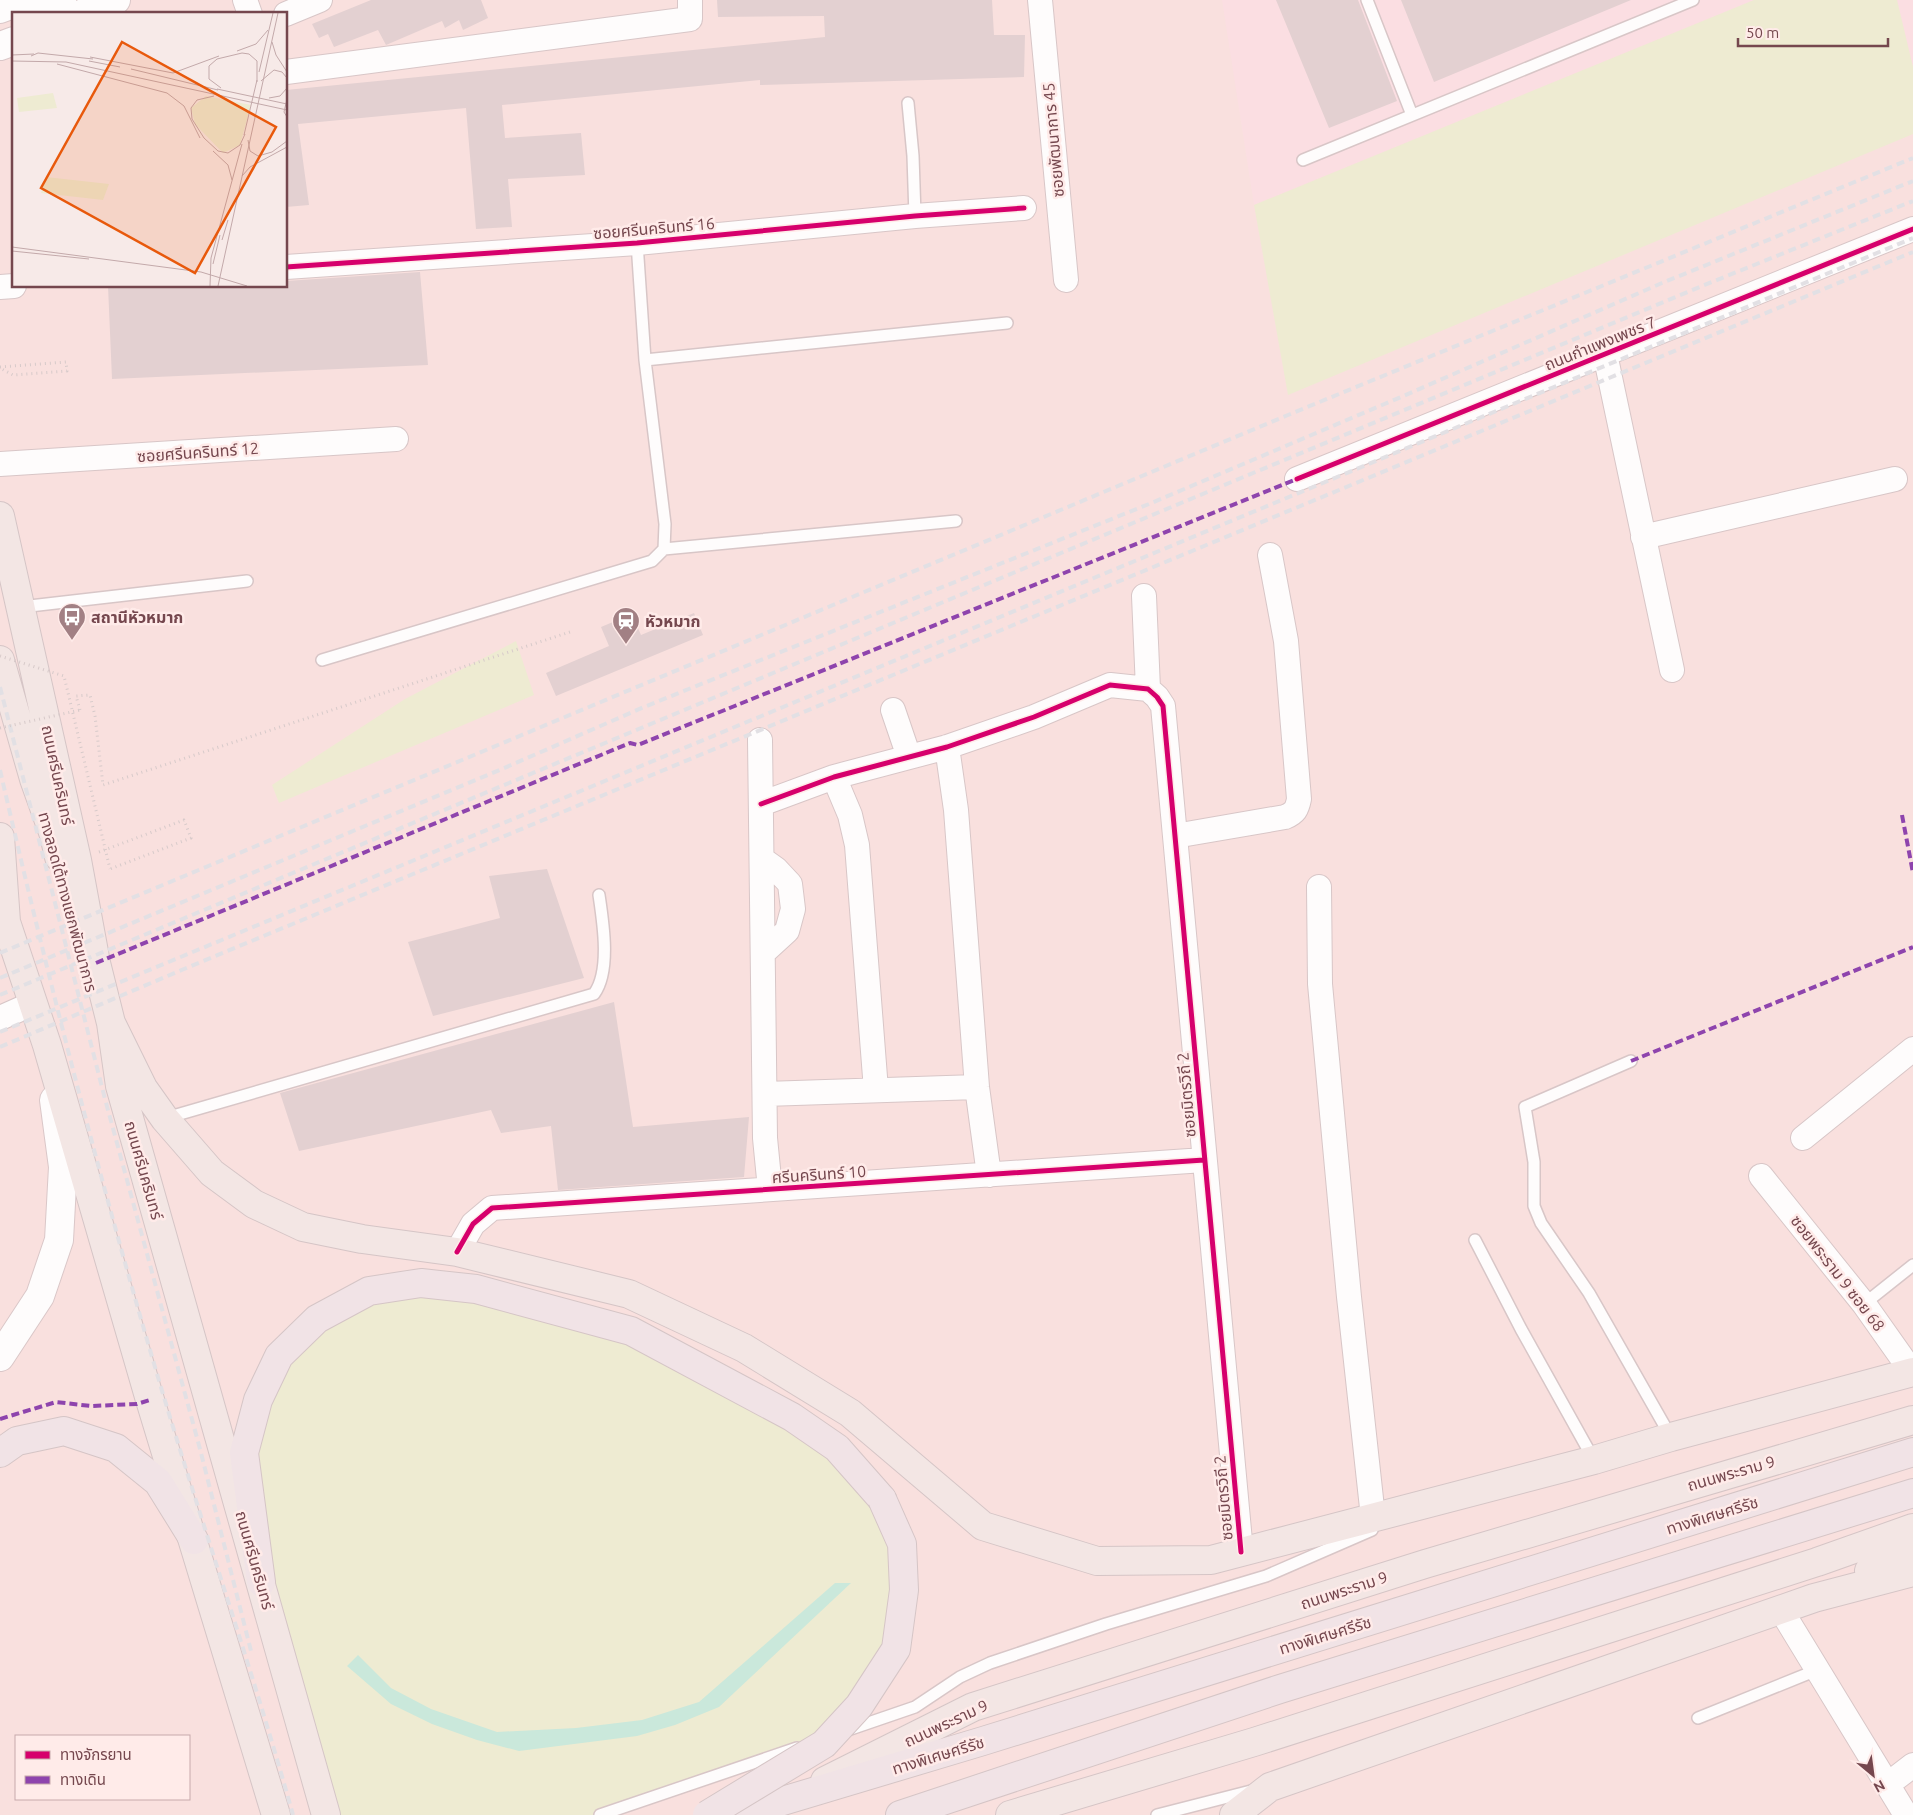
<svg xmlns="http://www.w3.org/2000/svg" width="1913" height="1815" font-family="Ubuntu,'Noto Sans Thai',sans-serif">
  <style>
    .residential { fill: #f9e0de; fill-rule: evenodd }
    .commercial { fill: #fbdee2 }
    .green { fill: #eeebd2 }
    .water { fill: #cae8db }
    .building { fill: #e3d0d1 }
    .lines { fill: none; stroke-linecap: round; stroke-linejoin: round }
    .service-casing { stroke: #d8c6c7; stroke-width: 14 }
    .minor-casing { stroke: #d8c6c7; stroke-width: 26 }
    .secondary-casing { stroke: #dac7c8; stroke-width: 30 }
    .primary-casing { stroke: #d5c5c6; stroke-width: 30 }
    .motorway-casing { stroke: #d5c5c6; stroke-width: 30 }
    .path { stroke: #d7caca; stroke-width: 3; stroke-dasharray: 1 4; stroke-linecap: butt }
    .service { stroke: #fefcfc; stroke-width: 11 }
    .minor { stroke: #fefcfc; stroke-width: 24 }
    .secondary { stroke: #fefcfc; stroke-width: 28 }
    .primary { stroke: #f3e6e4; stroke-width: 28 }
    .motorway { stroke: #f1e3e6; stroke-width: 28 }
    .rail { stroke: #e2e0e4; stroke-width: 4; stroke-dasharray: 8 5; stroke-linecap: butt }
    .motorway-bridge-casing { stroke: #d5c5c6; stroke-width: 30; stroke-linecap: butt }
    .path-bridge { stroke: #d7caca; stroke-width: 3; stroke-dasharray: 1 4; stroke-linecap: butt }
    .motorway-bridge { stroke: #f1e3e6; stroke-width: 28 }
    .quiet { stroke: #8e44ad; stroke-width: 4; stroke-dasharray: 8 4; stroke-linecap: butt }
    .cycleway-casing { stroke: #ffebe9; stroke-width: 8 }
    .cycleway { stroke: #d6006c; stroke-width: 5 }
    .labels { text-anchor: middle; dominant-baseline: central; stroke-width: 5; stroke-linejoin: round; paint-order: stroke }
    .street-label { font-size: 16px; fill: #75474e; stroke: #ffebe9 }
    .poi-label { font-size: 16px; font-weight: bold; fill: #75474e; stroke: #ffebe9; text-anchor: start }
    .inset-road { fill: none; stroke: #c3a9aa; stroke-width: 1 }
    .view { fill: #e8590c; fill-opacity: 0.15; stroke: #e8590c; stroke-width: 2.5 }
    .inset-edge { fill: none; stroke: #75474e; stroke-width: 2.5 }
  </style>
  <rect width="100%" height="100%" fill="#f7eae8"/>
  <path class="residential" d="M0,0H1913V1815H0ZM14,14H286V286H14ZM16,1736H189V1799H16Z"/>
  <path class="commercial" d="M1222,0H1754L1254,205Z
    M1897,0H1913V67Z"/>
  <path class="green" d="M1754,0H1897L1913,67V134L1288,395L1254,205Z
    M516,641L534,695L279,803L272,785L405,699Z
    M421,1283L631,1331L837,1448L902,1544L896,1649L828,1739L600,1815H326L244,1453L258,1400L317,1319Z"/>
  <path class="water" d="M835,1583H851L719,1707L675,1725L637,1736L519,1751L477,1740L432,1724L391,1704L347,1666L358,1655L391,1688L431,1709L497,1732L576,1728L642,1720L699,1702Z"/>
  <path class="building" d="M371,0H481L488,18L463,30L459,20L445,28L442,21L386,45L378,30L334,47L328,34L319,38L312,24Z
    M717,0H992L994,35H1025L1024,77L760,85V80L502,105L505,138L581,133L585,175L508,179L512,227L476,229L466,108L298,124L309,205L286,207V90L825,37L824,16L718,17Z
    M1276,0H1358L1397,101L1329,128Z
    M1401,0H1631L1434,82Z
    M420,272L428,365L112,379L108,286H286V281Z
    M694,613L703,635L556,696L546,673L609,646L601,627L632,614L641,635Z
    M547,869L584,978L433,1016L408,942L500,918L489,876Z
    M614,1002L633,1127L749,1117L744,1177L558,1190L551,1126L501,1133L491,1110L299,1151L280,1093Z"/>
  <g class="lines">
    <defs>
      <path id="service" d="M1367,0L1412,115
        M908,103L913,156L915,216
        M1303,160L1693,0
        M645,360L1007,323
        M664,549L956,521
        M21,607L247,581
        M322,660L652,561L664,549L665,524L645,360L637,243
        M1631,1061L1525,1107L1534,1162V1206L1541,1223L1589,1293L1671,1437
        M166,1118L594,994C611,971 603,922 599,895
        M1475,1240L1521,1329L1594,1460
        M1864,1304L1913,1265
        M1698,1718L1817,1670
        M845,1731L915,1707L960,1677L990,1663L1106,1624L1266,1576L1372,1530
        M600,1815L797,1748
        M1157,1815L1251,1791"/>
      <path id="minor" d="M245,0L250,14
        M1040,0L1066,280
        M286,14L320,0
        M286,72L690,19V0
        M286,267L637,243L915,216L1024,208
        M0,287L14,286
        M1605,354L1672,670
        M0,464L396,439
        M1297,479L1913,229
        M1643,537L1895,479
        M1144,596L1148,689
        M893,710L909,757
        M760,740L765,1138L770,1189
        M947,747L956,810L977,1087L989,1175
        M834,777L850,815L857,845L876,1090
        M761,804L834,777L947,747L1034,717L1110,685L1148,689L1157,697L1163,706L1241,1552
        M1175,836L1285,817C1295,813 1297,809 1299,799L1286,641L1270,555
        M762,859L776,869L790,884L793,909L787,931L763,953
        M1319,887L1320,984L1349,1297L1373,1517
        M0,1018L34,1003
        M765,1094L977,1087
        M1803,1138L1913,1049
        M1761,1176L1864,1304L1912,1372
        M457,1252L473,1224L492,1208L1204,1160
        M1781,1610L1906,1815
        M1887,1785L1913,1765"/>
      <path id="secondary" d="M0,9L24,0
        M27,14L62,0
        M81,14L116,0
        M0,46L14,41
        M0,1357L40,1296L59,1240L63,1167L54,1100"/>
      <path id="primary" d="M0,516L77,860L96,963L111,1023L120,1086L326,1815
        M0,660L34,779L54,835L59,857
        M0,837L6,922
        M0,904L47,1045L150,1400L276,1815
        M111,1023L143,1088L165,1119L212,1173L254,1204L303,1227L362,1239L457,1252L629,1294L744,1348L850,1413L983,1526L1097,1561L1211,1560L1594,1460L1671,1437L1913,1372
        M1869,1571L1913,1550
        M825,1781L973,1707L1425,1564L1913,1420
        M1010,1815L1254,1742L1817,1562L1913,1528
        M1234,1815L1270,1787L1814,1598L1913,1572"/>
      <path id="motorway" d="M0,1453L17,1441L64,1431L116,1448L158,1482L194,1540
        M261,1582L244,1453L258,1400L279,1356L317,1319L369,1291L421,1283L476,1289L631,1331L792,1417L837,1448L882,1499
        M736,1815L983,1741L1913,1452
        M900,1815L1280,1689L1913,1493"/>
    </defs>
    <use href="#service" class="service-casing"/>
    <use href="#minor" class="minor-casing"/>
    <use href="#secondary" class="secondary-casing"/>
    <use href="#primary" class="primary-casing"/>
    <use href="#motorway" class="motorway-casing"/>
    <path class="path" d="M0,367L66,362L67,371L13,375L0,368
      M80,710L76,696L90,695L95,716L103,785L570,632
      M99,852L184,820L191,838L110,869"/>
    <use href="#service" class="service"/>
    <use href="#minor" class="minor"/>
    <use href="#secondary" class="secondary"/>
    <use href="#primary" class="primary"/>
    <use href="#motorway" class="motorway"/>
    <path class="rail" d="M0,687L105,1099L200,1449L252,1655
      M0,770C46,970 97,1170 155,1367C199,1517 251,1664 293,1815
      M0,953L1288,415L1913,158
      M0,978L502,769L644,707L1149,504L1401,397L1662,283L1913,181
      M0,995L1702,286L1913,201
      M0,1032L1913,238
      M0,1047L184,969L1913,252"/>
    <defs>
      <path id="motorway-bridge" d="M707,1815L824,1744L859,1706L896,1649L904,1590L902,1544L882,1499"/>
    </defs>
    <use href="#motorway-bridge" class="motorway-bridge-casing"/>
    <path class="path-bridge" d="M0,656L64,676L110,869
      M0,728L80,710"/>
    <use href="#motorway-bridge" class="motorway-bridge"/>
    <path class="quiet" d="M1902,815L1913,873
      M96,963L630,743L638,745L1297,479
      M1631,1061L1913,947
      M0,1419L56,1402L91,1406L137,1404L150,1400"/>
    <defs>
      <path id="cycleway" d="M286,267L637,243L915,216L1024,208
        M1297,479L1913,229
        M761,804L834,777L947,747L1034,717L1110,685L1148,689L1157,697L1163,706L1241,1552
        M457,1252L473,1224L492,1208L1204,1160"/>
    </defs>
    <use href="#cycleway" class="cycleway-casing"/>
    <use href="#cycleway" class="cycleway"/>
  </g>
  <defs>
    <symbol id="bus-pin" viewBox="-11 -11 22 30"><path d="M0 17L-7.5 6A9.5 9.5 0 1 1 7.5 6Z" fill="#a28084" stroke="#ffebe9"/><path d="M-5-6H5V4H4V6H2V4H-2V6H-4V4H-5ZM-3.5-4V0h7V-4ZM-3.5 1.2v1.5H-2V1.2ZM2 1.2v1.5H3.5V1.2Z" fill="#fff"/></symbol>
    <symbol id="station-pin" viewBox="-11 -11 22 30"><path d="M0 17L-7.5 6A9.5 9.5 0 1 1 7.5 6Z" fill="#a28084" stroke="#ffebe9"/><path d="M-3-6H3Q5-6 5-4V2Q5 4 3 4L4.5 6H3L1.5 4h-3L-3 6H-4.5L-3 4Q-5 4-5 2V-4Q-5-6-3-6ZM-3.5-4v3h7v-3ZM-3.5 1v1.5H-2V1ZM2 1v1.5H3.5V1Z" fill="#fff"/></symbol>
  </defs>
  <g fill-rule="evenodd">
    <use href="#bus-pin" x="56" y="601" width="32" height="43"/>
    <use href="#station-pin" x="610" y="605" width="32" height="43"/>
  </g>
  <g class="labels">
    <g class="street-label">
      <text transform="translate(1053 140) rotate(-95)">ซอยพัฒนาการ 45</text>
      <text transform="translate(654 228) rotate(-5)">ซอยศรีนครินทร์ 16</text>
      <text transform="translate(1600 343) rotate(-22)">ถนนกำแพงเพชร 7</text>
      <text transform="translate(198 452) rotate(-4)">ซอยศรีนครินทร์ 12</text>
      <text transform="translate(58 775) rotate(78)">ถนนศรีนครินทร์</text>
      <text transform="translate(68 902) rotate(75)">ทางลอดใต้ทางแยกพัฒนาการ</text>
      <text transform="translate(1186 1095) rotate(-95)">ซอยมิตรวิถี 2</text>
      <text transform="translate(144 1170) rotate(74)">ถนนศรีนครินทร์</text>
      <text transform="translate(819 1174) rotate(-4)">ศรีนครินทร์ 10</text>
      <text transform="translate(1838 1273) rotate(52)">ซอยพระราม 9 ซอย 68</text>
      <text transform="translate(1731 1473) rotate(-16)">ถนนพระราม 9</text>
      <text transform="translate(1223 1498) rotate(-95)">ซอยมิตรวิถี 2</text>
      <text transform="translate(1712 1515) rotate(-17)">ทางพิเศษศรีรัช</text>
      <text transform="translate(255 1560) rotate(74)">ถนนศรีนครินทร์</text>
      <text transform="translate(1344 1590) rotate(-18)">ถนนพระราม 9</text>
      <text transform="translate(1325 1635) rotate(-17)">ทางพิเศษศรีรัช</text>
      <text transform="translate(946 1723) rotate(-25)">ถนนพระราม 9</text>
      <text transform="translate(938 1755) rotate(-17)">ทางพิเศษศรีรัช</text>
    </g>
    <g class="poi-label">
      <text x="91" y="617">สถานีหัวหมาก</text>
      <text x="645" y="621">หัวหมาก</text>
    </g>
  </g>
  <g transform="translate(12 12)">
    <rect width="275" height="275" fill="#f7eae8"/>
    <path d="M41,81L45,96L7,100L5,86ZM194,84L239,93L228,133L211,141L183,112L179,96ZM34,165L97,172L91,188L29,181Z" fill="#eeebd2"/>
    <path class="inset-road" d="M260,30L264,43L275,60M225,39L244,32L256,18M0,43L22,42M19,44L26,41L81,47M78,45L161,61L207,44M0,49L54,50L275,98M77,49L108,55M45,52L155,81L172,94L188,126M119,57L206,78M247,60L261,1M249,69L262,58L270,60L275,66M209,76L197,67V54L205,47L230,41L237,42L245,49V70M205,77L275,92M202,84L185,88L179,96L180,107L192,126L206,139L216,141L228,133L233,122M257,86L268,84L275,76M275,87L272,100L275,105M232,123L245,68M236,128L238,139L246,144L260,140L275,129M201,139L216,153L220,168M230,164L238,155L275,135M210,228L216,208M0,235L189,260L235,274M0,239L77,247M201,252L208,223M198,274L199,246L230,132M206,274L266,1"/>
    <path class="view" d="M110,30L264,115L183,261L29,176Z"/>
    <rect width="275" height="275" class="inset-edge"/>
  </g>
  <rect x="15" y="1735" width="175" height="65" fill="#ffebe9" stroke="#c8a9ab"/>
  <rect x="25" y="1751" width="25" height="8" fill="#d6006c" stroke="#c8a9ab"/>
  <text x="60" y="1760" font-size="15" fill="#75474e">ทางจักรยาน</text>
  <rect x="25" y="1776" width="25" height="8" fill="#8e44ad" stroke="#c8a9ab"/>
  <text x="60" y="1785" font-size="15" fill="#75474e">ทางเดิน</text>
  <g transform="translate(1873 1775) rotate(151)" stroke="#ffebe9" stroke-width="4" paint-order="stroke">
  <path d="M0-4L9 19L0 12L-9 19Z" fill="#75474e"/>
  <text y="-8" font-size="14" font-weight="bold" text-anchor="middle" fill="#75474e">N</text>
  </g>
  <path d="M1738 38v8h150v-8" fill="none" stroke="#75474e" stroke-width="2.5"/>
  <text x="1746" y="38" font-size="15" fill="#75474e" stroke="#ffebe9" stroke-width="4" paint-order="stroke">50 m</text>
</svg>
